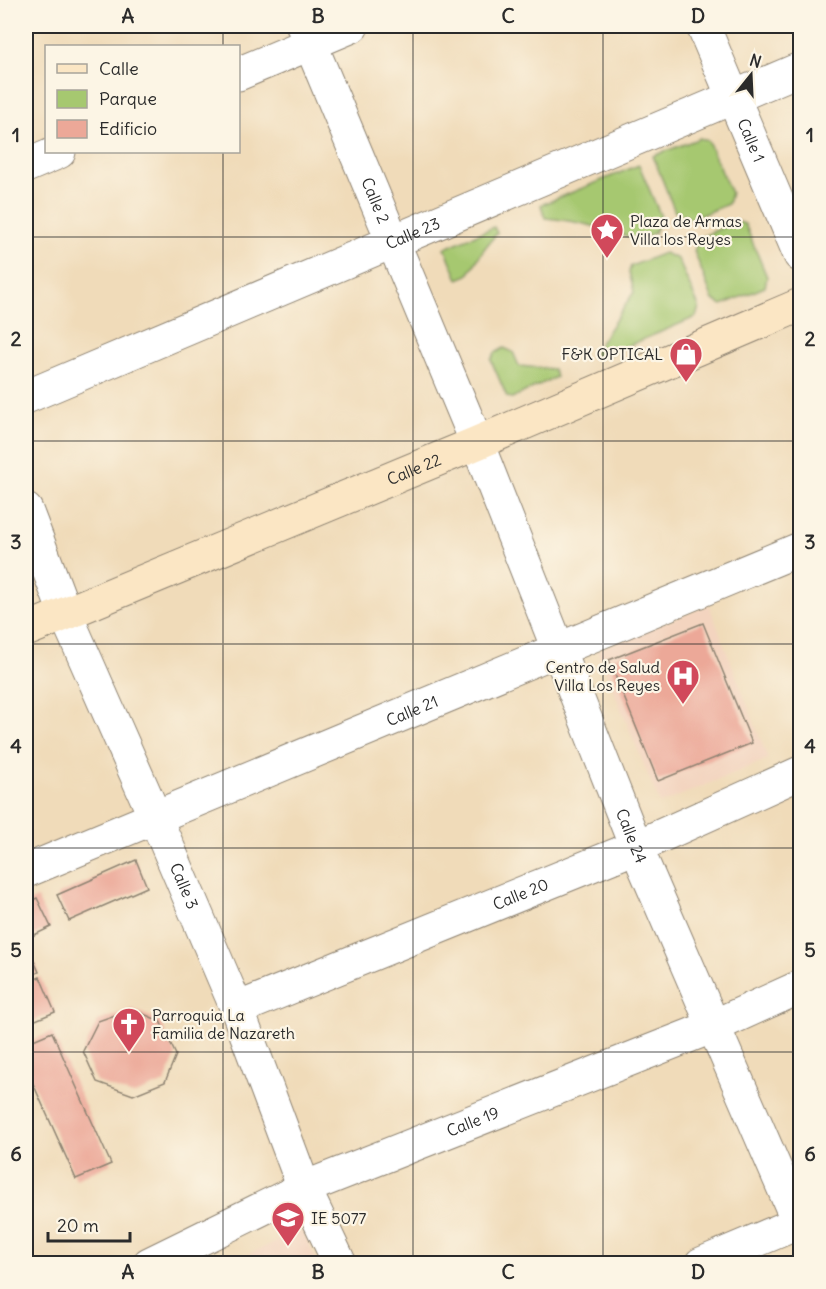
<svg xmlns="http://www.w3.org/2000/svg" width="826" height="1289" font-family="Delius,sans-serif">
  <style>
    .built { fill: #f3d4bf }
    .green { fill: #a6c870; stroke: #687a4e; stroke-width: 1.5 }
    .building { fill: #eca898 }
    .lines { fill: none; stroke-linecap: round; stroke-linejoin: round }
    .street-casing { stroke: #8e8372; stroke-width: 35 }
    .secondary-casing { stroke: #8e8372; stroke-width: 35 }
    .street { stroke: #fff; stroke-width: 33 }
    .secondary { stroke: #fbe6c4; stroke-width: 33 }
    .grid { fill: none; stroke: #2b2b2b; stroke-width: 1.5; stroke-opacity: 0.55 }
    .labels { text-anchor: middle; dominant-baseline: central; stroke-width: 4.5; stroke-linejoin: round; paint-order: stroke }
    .street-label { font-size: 16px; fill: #2b2b2b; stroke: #fcf5e5 }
    .poi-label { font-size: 16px; fill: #2b2b2b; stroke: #fcf5e5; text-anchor: start }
    .neatline { fill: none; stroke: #2b2b2b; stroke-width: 2 }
    .grid-label { font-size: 20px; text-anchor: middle; font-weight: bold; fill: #2b2b2b }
  </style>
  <rect width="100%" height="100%" fill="#fcf5e5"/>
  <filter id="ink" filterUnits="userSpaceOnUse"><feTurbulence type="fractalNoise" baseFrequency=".0167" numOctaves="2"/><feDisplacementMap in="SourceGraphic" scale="12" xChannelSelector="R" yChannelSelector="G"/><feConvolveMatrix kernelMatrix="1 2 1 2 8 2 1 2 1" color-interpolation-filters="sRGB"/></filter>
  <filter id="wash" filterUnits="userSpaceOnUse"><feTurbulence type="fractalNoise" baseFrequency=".008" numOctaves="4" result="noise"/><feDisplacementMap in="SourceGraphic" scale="24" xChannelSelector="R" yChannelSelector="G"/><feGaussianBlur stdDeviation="1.35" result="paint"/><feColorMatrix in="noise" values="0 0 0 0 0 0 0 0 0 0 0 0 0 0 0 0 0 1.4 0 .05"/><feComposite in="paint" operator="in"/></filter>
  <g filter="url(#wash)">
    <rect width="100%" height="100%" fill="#f0dbb9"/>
    <path class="built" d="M709,605L768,759L660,804L597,650Z
      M302,1231L318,1263H228Z"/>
    <path class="green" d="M700,138L708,141L731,193L728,204L692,219L675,212L653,156Z
      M639,165L661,217L654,233L639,240C607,229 579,221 545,218L541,205Z
      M736,221L745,224L767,277L765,287L722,305L713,300L694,251L699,238Z
      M494,227L497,233L484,249L468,275L458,279L445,248Z
      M664,253L678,259L699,307L696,317L597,359L594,352L634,292L629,272L631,266Z
      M504,348L513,352L519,366L553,369L556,377L512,398L507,397L491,360L495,353Z"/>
    <g id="blocks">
      <path class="building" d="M703,623L752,743L658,781L609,660Z
        M136,860L147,887L69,921L57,895Z
        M37,898L51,927L26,939V903Z
        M26,943L39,972L26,978Z
        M40,977L55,1012L26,1024V983Z
        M132,1009L160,1021L176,1055L165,1082L133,1095L97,1082L83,1051L98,1021Z
        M52,1032L111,1164L76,1179L26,1068V1043Z"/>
    </g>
  </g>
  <g filter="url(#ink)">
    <use href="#blocks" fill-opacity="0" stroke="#8e8372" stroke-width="1.5"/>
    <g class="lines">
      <defs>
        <g id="street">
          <path id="s1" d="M303,26L477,443L636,847L800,1226"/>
          <path id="s2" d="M703,26L800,255"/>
          <path d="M238,74L352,26"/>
          <path d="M26,166L59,152"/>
          <path id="s3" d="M26,397L800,69"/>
          <path id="s4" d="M26,510L65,613L155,817L237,1009L304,1188L340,1264"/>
          <path id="s5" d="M26,871L800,549"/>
          <path id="s6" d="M237,1009L636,847L800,773"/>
          <path id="s7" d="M149,1264L304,1188L714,1026L800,987"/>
          <path d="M701,1264L800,1222"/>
        </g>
        <g id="secondary">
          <path id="s8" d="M26,630L477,443L800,305"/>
        </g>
      </defs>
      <use href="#street" class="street-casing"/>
      <use href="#secondary" class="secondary-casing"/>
      <use href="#street" class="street"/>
      <use href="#secondary" class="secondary"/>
    </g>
  </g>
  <path class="grid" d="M223,26V46M413,26V1264M603,26V1264M223,152V1264M26,237H800M26,441H800M26,644H800M26,848H800M26,1052H800"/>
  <defs>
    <symbol id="sight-pin" viewBox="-11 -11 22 30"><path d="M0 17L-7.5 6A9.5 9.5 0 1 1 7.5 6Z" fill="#d1495b" stroke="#fcf5e5"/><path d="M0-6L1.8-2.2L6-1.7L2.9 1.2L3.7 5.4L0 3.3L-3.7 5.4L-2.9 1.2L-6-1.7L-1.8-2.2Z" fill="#fff"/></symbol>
    <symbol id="shop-pin" viewBox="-11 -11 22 30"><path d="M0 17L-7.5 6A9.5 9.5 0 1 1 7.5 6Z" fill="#d1495b" stroke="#fcf5e5"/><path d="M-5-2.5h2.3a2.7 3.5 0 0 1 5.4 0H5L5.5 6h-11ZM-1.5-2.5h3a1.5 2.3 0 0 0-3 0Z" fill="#fff"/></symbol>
    <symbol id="hospital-pin" viewBox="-11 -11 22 30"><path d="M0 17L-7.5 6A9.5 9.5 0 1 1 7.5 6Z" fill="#d1495b" stroke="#fcf5e5"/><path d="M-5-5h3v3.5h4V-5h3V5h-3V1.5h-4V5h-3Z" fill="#fff"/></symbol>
    <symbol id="church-pin" viewBox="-11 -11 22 30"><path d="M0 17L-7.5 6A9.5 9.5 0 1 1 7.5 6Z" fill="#d1495b" stroke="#fcf5e5"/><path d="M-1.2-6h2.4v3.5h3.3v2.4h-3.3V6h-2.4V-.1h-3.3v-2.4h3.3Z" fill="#fff"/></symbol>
    <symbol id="school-pin" viewBox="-11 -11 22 30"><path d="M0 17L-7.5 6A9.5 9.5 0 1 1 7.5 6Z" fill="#d1495b" stroke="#fcf5e5"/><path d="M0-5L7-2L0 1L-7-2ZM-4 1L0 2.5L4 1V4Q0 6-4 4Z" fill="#fff"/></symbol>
  </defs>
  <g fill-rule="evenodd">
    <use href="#sight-pin" x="588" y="211" width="38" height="52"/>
    <use href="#shop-pin" x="667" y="335" width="38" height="52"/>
    <use href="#hospital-pin" x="664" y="657" width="38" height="52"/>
    <use href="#church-pin" x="110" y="1005" width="38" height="52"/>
    <use href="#school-pin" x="269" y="1199" width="38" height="52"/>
  </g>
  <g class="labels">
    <g class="street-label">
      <text stroke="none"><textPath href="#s2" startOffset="124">Calle 1</textPath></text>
      <text stroke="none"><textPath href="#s1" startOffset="189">Calle 2</textPath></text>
      <text stroke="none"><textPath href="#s3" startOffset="420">Calle 23</textPath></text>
      <text stroke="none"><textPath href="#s8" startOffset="420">Calle 22</textPath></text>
      <text stroke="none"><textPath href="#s5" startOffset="418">Calle 21</textPath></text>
      <text stroke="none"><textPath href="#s1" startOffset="874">Calle 24</textPath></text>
      <text stroke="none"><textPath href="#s4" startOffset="408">Calle 3</textPath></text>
      <text stroke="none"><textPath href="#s6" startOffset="306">Calle 20</textPath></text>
      <text stroke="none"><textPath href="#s7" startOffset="354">Calle 19</textPath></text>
    </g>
    <g class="poi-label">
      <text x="630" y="221">Plaza de Armas<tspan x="630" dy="18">Villa los Reyes</tspan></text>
      <text x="663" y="354" text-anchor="end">F&amp;K OPTICAL</text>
      <text x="660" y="667" text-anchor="end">Centro de Salud<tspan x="660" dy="18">Villa Los Reyes</tspan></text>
      <text x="152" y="1015">Parroquia La<tspan x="152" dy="18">Familia de Nazareth</tspan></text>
      <text x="311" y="1218">IE 5077</text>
    </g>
  </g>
  <rect width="826" height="1289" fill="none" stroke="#fcf5e5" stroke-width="66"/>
  <rect x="45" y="45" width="195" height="108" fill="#fcf5e5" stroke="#a8a49b" stroke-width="1.5"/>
  <rect x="57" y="64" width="30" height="9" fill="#fbe6c4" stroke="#a8a49b" stroke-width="1.5"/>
  <text x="99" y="75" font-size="18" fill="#2b2b2b">Calle</text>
  <rect x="57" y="90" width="30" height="18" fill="#a6c870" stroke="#a8a49b" stroke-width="1.5"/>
  <text x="99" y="105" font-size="18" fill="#2b2b2b">Parque</text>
  <rect x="57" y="120" width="30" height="18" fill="#eca898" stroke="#a8a49b" stroke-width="1.5"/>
  <text x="99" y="135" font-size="18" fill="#2b2b2b">Edificio</text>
  <g transform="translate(751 75) rotate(18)" stroke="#fcf5e5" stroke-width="4.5" paint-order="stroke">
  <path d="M0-4.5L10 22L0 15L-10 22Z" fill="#2b2b2b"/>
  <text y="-9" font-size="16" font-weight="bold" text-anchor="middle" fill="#2b2b2b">N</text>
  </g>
  <path d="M48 1232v9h82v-9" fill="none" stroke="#2b2b2b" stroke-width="3"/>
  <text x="57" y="1232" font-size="18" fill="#2b2b2b" stroke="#fcf5e5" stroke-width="4.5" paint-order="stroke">20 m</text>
  <rect x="33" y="33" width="760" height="1223" class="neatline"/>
  <g class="grid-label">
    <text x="128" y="23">A</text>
    <text x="318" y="23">B</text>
    <text x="508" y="23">C</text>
    <text x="698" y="23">D</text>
    <text x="16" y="142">1</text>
    <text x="810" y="142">1</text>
    <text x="16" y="346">2</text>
    <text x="810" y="346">2</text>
    <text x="16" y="549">3</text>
    <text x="810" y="549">3</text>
    <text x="16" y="753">4</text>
    <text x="810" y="753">4</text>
    <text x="16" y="957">5</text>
    <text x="810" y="957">5</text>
    <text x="16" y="1161">6</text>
    <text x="810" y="1161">6</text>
    <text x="128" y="1279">A</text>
    <text x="318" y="1279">B</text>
    <text x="508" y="1279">C</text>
    <text x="698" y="1279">D</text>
  </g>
</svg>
